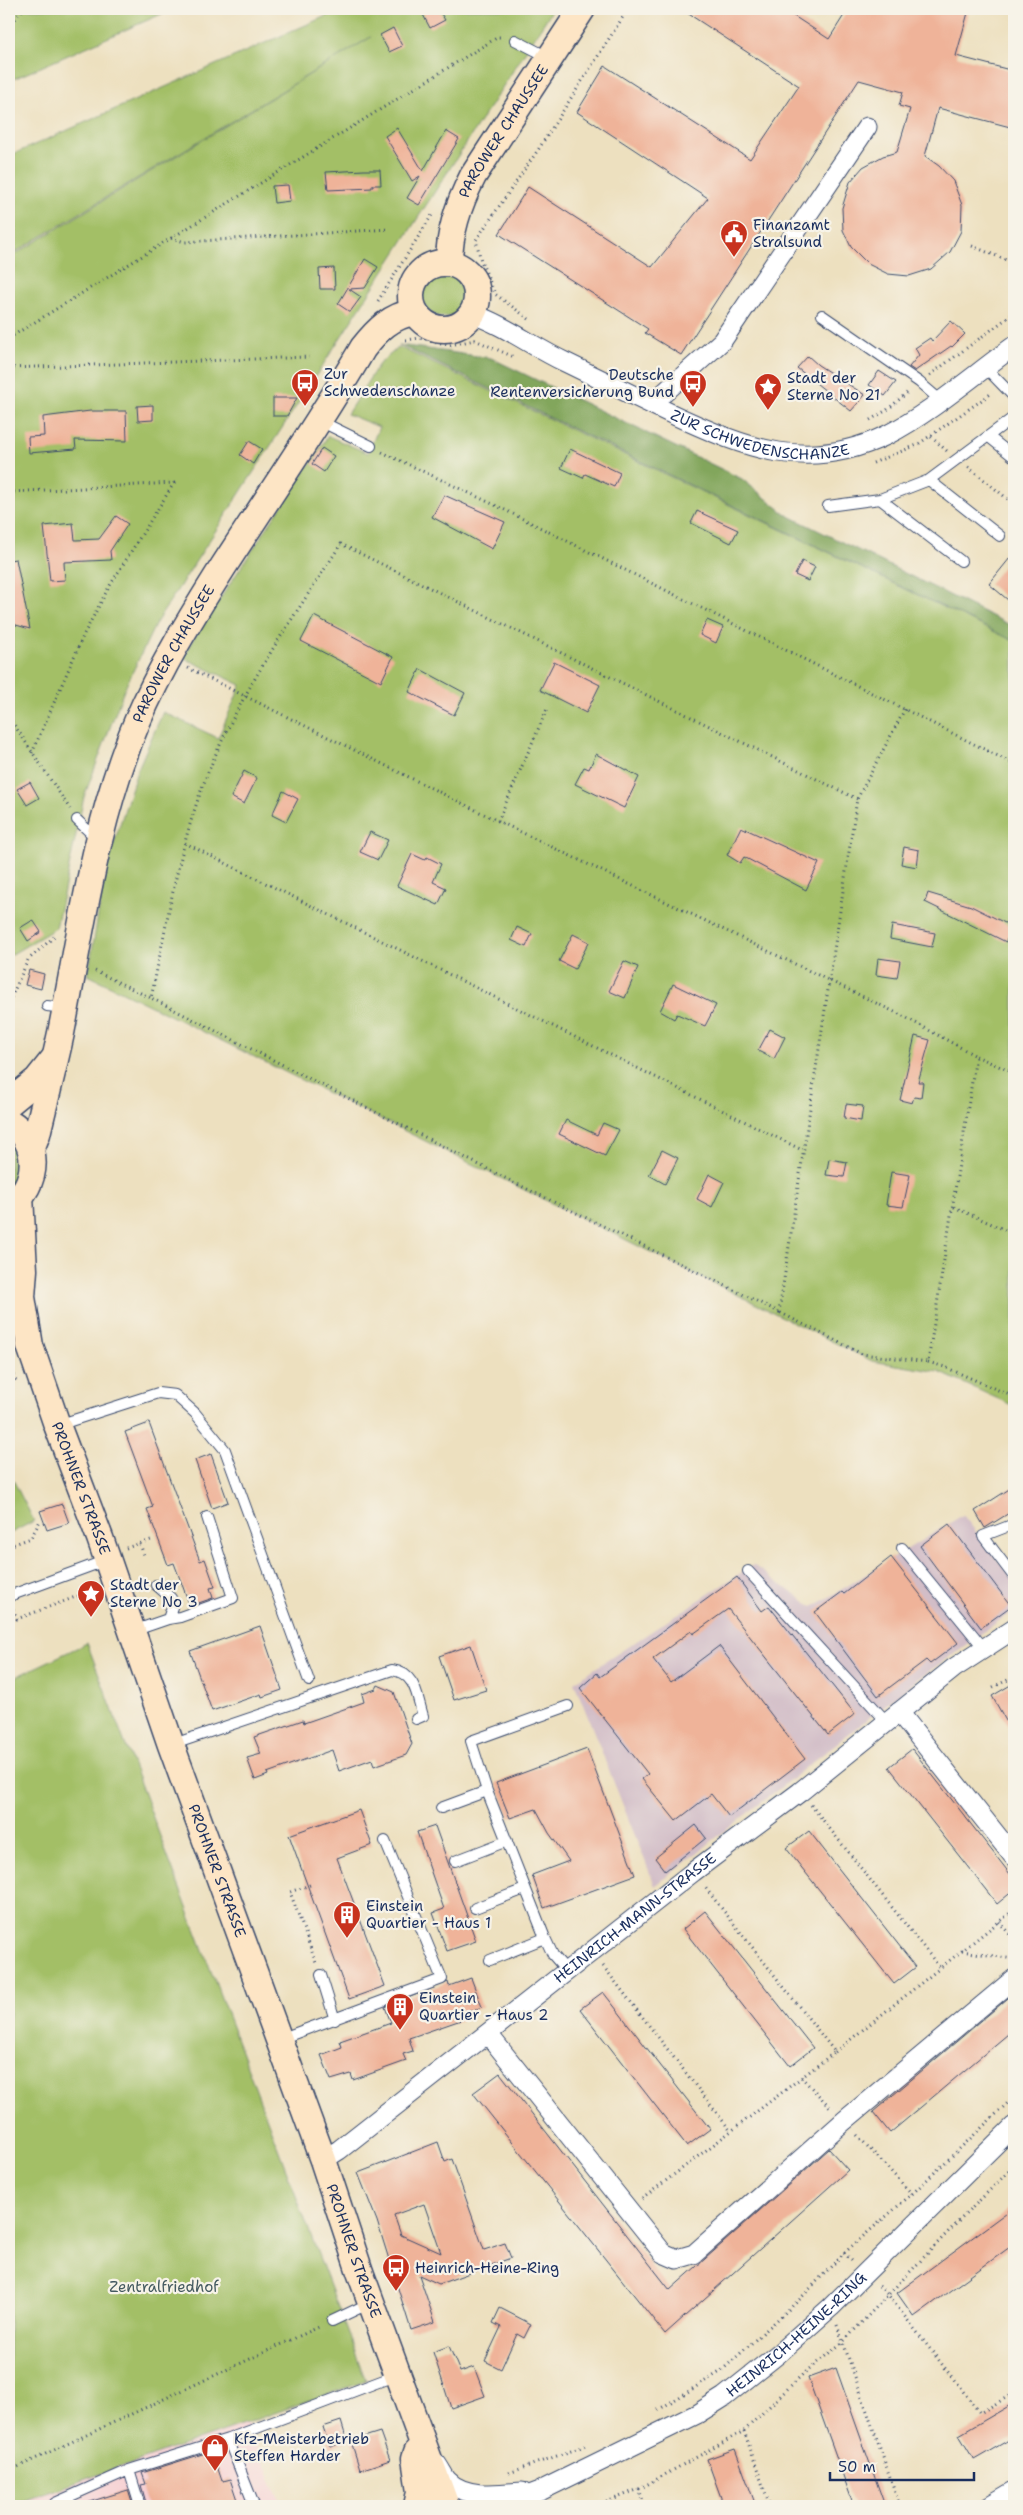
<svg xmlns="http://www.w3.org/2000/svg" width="1023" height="2515" font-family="'Shantell Sans',sans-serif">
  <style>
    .built { fill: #f7cfd3 }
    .industrial { fill: #d2bdc7 }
    .green { fill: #a3bf66; stroke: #5f7762 }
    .forest { fill: #82a65b; stroke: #4e6a5c }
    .building { fill: #efb399; fill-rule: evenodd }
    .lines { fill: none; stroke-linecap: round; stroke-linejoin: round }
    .lane-casing { stroke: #3a4a6d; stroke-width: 12 }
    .street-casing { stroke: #3a4a6d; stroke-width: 21 }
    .secondary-casing { stroke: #3a4a6d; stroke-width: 29 }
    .path { stroke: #3a4a6d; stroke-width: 3; stroke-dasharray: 1 4; stroke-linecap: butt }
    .lane { stroke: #fff; stroke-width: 10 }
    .street { stroke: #fff; stroke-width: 19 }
    .secondary { stroke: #fde5c5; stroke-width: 26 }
    .labels { text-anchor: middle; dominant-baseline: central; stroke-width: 4.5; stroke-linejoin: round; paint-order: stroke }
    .street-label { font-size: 15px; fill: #1b2f5e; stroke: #f7f3e8 }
    .poi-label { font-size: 15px; fill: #1b2f5e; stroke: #f7f3e8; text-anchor: start }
    .park-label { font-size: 15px; fill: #445a60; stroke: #f7f3e8 }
  </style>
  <rect width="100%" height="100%" fill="#f7f3e8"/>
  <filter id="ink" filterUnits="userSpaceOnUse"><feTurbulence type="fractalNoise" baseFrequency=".02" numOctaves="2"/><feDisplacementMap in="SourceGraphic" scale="10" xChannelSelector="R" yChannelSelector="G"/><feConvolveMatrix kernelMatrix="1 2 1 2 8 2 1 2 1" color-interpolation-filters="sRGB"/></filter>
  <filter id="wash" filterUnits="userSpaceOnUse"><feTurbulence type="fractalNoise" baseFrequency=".0096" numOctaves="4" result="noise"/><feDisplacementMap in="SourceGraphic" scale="20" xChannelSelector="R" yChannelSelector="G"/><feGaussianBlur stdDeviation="1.12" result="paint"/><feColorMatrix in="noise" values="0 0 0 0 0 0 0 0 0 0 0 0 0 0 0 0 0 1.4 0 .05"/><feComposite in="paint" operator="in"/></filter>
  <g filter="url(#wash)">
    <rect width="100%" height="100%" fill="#ede0bf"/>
    <path class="built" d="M247,2423L282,2506H9Z"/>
    <path class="industrial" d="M963,1515L1014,1581V1610L917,1680L655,1886L574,1682L753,1565L813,1607Z"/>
    <path class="green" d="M9,9H173L9,81Z
      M342,9H553L156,623L124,690L84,797L56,928L9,956V258L371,37L9,256V156Z
      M422 295a22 22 0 1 1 44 0a22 22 0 1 1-44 0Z
      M399,347L1014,641V1406L939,1372L872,1361L88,975L106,868L137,771L163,712L218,738L241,685L184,658L194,638L328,436L368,453L379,427L347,414L379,364Z
      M9,1135L17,1144L24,1167L9,1194Z
      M9,1472L34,1521L9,1534Z
      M87,1643L366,2381L9,2506V1680Z"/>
    <path class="forest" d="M399,345L491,358L742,479L787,515L1014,627V641Z"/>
    <g id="blocks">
      <path class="building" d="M420,9H438L445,20L430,28Z
        M681,9H783L829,39L848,9H969L956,56L1014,71V128L938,108L925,156L939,166L953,181L962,205L961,231L950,252L931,269L909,276L888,274L868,264L851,247L843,230L842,208L850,182L863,167L883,156L897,152L910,109L899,106L903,92L859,80L681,355L645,333L648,329L499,234L528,187L652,267L708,198L577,112L605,66L750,159L799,86Z
        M393,28L402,46L389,52L380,35Z
        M397,128L423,171L446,131L459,139L419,205L407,198L420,176L412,181L385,136Z
        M364,170H380L381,185H372V188L328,190L326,172Z
        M288,185L290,201L274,203L272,186Z
        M365,259L378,267L365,288L349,289L361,297L350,312L338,304Z
        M334,268L335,289H320L319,269Z
        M951,321L965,334L952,347L951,346L915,371L909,367L919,355L915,348L930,338L932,341Z
        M808,356L818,365L865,395L851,411L797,368Z
        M879,371L896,382L885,396L869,385Z
        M273,398H297L287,416H273Z
        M153,405V420L138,421L137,406Z
        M90,411H126L127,441L75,440L76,449L29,453L28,437L44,436L43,417Z
        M249,441L262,449L253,464L240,455Z
        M322,448L334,456L324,472L312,464Z
        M570,449L620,473L614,487L585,474L583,478L561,468Z
        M444,495L505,522L492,549L432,517Z
        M697,511L738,530L731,543L691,523Z
        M116,516L128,524L110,551L111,560L64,562L65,580L50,581L44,526L73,523L75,540L99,539Z
        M1014,553V605L989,584Z
        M16,559L30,629L9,623V560Z
        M802,561L815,567L808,581L795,575Z
        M314,616L393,657L381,682L301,641Z
        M707,620L723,627L716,643L700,635Z
        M554,662L600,685L586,713L540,690Z
        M420,669L465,693L454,715L409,692Z
        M596,754L639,777L624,808L575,784L584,767L589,769Z
        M244,771L257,778L244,804L231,797Z
        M30,782L39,798L27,805L17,789Z
        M283,791L298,799L286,822L272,815Z
        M741,827L819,863L806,890L744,857L740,863L727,855Z
        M370,832L388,840L378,860L360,852Z
        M904,847L919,850L917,867L901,864Z
        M412,854L425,860L427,857L441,864L433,882L446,888L438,905L397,886Z
        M928,893L971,906L1013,927L1006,942L925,902Z
        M33,920L41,932L28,941L20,928Z
        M892,925L935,933L932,947L890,939Z
        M517,927L532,934L526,947L511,940Z
        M573,934L589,942L575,969L559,961Z
        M878,958L900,961L897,978L876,975Z
        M624,961L638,967L625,998L609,991Z
        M29,970L44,974L41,989L25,985Z
        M673,984L716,1005L705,1026L677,1014L674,1019L660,1011Z
        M770,1029L785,1037L774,1059L758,1051Z
        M915,1036L930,1040L918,1082H923L921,1098L914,1097L912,1103L900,1100Z
        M846,1104L863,1106L861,1121L844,1118Z
        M566,1120L597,1135L603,1123L619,1130L605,1156L559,1134Z
        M662,1150L678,1158L665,1184L649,1175Z
        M829,1159L847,1162L844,1177L826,1175Z
        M891,1172L910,1175L903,1207L886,1205Z
        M709,1174L724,1182L712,1207L697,1199Z
        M149,1423L200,1561L205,1559L215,1587L210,1588L213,1598L190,1606L174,1563L168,1565L147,1509L153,1507L125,1432Z
        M211,1454L228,1502L212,1508L195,1460Z
        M1014,1486V1510L985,1528L975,1511Z
        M62,1504L69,1523L47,1530L40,1511Z
        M949,1524L1011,1606L981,1628L920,1546Z
        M891,1557L958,1643L930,1664L926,1660L878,1696L815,1612L842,1592L844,1594Z
        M737,1577L762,1611L769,1606L855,1714L828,1735L728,1609L693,1634L691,1631L653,1659L671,1682L719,1646L805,1759L729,1817L711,1794L676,1821L642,1779L648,1774L580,1688L597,1673L600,1677Z
        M260,1626L282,1690L262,1697L261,1694L212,1711L190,1651Z
        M471,1645L486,1690L454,1700L439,1656Z
        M1014,1683V1735L992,1696Z
        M378,1685L394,1692L412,1744L406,1755L374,1766L372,1759L339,1771L332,1750L267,1773L268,1775L255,1780L247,1758L261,1754L254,1737L303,1720L304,1723L364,1702L362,1694L376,1689Z
        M587,1749L635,1875L544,1908L532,1875L569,1861L549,1833L536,1809L510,1818L496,1783Z
        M912,1749L1014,1879V1890L997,1904L889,1767Z
        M359,1810L372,1845L337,1858L385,1986L349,1999L289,1835Z
        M696,1825L706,1838L665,1871L655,1858Z
        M435,1826L476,1941L447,1951L433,1913L444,1909L417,1832Z
        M809,1831L916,1967L894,1984L786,1848Z
        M705,1911L813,2048L790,2066L683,1929Z
        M471,1978L482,2007L459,2015L461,2020L409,2038L413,2051L403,2054L406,2061L353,2080L351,2074L331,2080L321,2055L342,2047L340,2041L391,2023L385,2007L448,1982L449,1986Z
        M603,1992L710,2129L687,2146L580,2009Z
        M1014,1993V2029L890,2133L873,2112Z
        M500,2073L670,2290L829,2149L848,2170L665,2334L473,2093Z
        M438,2142L445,2162L452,2159L484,2250L505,2243L511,2258L439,2284L419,2275L435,2322L411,2330L377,2221L358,2173ZM424,2204L441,2253L401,2235L394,2215Z
        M1014,2207V2244L914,2317L897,2293Z
        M500,2308L531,2324L524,2338L517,2334L501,2369L485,2361L501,2327L493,2323Z
        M449,2346L460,2372L474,2367L485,2396L451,2408L433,2352Z
        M836,2368L885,2506H854L808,2378Z
        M1014,2403V2437L974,2460L959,2435Z
        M341,2421L347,2441L330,2447L323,2427Z
        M380,2432L390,2460L360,2470L351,2441Z
        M735,2449L756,2506H724L707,2459Z
        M212,2451L222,2481L230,2479L239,2506H147L141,2485L146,2484L142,2473Z
        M128,2490L133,2506H86V2503Z"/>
    </g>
  </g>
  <g filter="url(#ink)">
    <use href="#blocks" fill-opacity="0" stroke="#3a4a6d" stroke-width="1"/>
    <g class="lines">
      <defs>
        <path id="lane" d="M515,40L550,58
          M822,315L919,382L940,400
          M985,367L1014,397
          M318,420L371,446
          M989,437L1014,457
          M929,480L1000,536
          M880,499L961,561
          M828,506L880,499L929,480L1014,417
          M77,820L98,840
          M47,1006L65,1008
          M58,1425L158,1393L175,1395L195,1413L225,1450L309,1681
          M1014,1524L983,1536L1014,1577
          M902,1548L983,1647
          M748,1571L886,1721
          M9,1596L107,1560
          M168,1619L180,1617L233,1598L207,1517
          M133,1631L168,1619L172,1607L171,1598L156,1585
          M171,1745L392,1670C416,1673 417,1697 423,1716L416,1719
          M487,1791L471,1741L568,1706
          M441,1808L487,1791L545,1938L553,1955L567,1971
          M455,1861L507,1841
          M475,1908L525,1889
          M490,1960L545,1938
          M321,1975L335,2020
          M280,2039L442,1979L385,1841
          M332,2321L370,2303
          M55,2506V2503L129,2470
          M140,2506L129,2470L228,2439
          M251,2506L254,2505L228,2439L397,2375"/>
        <g id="street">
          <path id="s1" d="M472,314C505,325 533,347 565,362C602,380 638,398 674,415C748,449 808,473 887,435C929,414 975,374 1014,346"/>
          <path d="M664,393L722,341L867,127"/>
          <path d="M899,1712L1014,1857"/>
          <path d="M488,2034L663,2253L677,2259L694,2254L844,2121L1014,1979"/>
          <path id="s2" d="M323,2160L339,2150L693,1872L800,1792L954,1668L1014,1629"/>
          <path d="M436,2463C440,2468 443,2475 447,2480C465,2499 498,2494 522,2492"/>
          <path id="s3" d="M501,2506L540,2491L697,2414L724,2397L778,2354L831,2307L1014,2126"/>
          <path d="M989,2506L1014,2491"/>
        </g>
        <g id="secondary">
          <circle cx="444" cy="296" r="33"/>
          <path id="s4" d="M449,263C449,232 459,203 473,176L582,9"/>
          <path d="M9,1103L37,1080L53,1060"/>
          <path d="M9,1122C41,1140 40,1187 9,1205"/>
          <path id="s5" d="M31,1149L37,1134C45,1100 54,1066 61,1033C82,927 95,822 137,722C160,668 192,616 223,567C270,494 320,422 363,348C377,330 391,316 414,312"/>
          <path id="s6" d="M20,1196L24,1270L22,1297L30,1346L57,1425L100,1538L171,1745L323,2160L360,2272L446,2506"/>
          <path d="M417,2506L420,2492L415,2458L417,2452"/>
        </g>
      </defs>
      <use href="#lane" class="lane-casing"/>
      <use href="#street" class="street-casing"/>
      <use href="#secondary" class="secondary-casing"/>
      <path class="path" d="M9,27L23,9
        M171,238L185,242L389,229
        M972,246L1014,263
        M378,301L432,215
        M529,319L495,294L481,261L476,240L538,150L628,9
        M9,338L498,37H503
        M406,340L420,338L450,345L475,340L514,357
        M9,368L309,357
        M930,375L1014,313
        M870,420L887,410L909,391
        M931,437L947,451
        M382,452L499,507L1014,764
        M873,463L917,445L992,393
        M968,467L1014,504
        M9,492L174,483L109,587L84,634L32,753
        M188,668L498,821L903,1016L976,1056L928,1362L862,1354L779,1312
        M9,717L70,809
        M857,799L341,544C295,615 245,685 212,763C180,837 168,919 151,998L515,1183L779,1312L857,799L905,709
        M498,821L547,709
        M185,843L802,1150
        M95,971L151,998
        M9,1002L28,960L56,935
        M976,1056L1014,1073
        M954,1207L1014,1234
        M928,1362L945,1367L1014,1397
        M9,1366L17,1384
        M140,1544L144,1555
        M9,1546L31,1538L41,1519
        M126,1548L154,1539
        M13,1609L17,1619L94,1590
        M993,1687L1014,1677
        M811,1805L940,1968L1014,1910
        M310,1885L290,1892L316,1963
        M999,1922L1014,1939
        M962,1951L1013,1959
        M603,1966L730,2130
        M835,2052L940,1968
        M801,2077L832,2109
        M857,2135L912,2194
        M642,2199L835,2052L704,1886
        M844,2253L852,2261
        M879,2286L888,2295L980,2413L1014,2393
        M837,2325L900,2506
        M658,2410L720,2372L800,2299L844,2253L912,2194L1014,2097
        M744,2431L770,2506
        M9,2471L321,2326
        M509,2473L585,2446
        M639,2489L744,2431L804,2373L843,2342L950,2230L1014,2166
        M597,2506L639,2489L645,2506"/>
      <use href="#lane" class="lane"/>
      <use href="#street" class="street"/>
      <use href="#secondary" class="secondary"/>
    </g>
  </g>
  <defs>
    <symbol id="civic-pin" viewBox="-11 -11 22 30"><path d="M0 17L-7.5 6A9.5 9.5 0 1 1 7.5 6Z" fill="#c8321e" stroke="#f7f3e8"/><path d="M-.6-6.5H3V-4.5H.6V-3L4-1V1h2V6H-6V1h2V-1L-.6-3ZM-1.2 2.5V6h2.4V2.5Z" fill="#fff"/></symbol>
    <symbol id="bus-pin" viewBox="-11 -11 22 30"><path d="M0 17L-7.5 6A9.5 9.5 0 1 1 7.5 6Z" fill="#c8321e" stroke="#f7f3e8"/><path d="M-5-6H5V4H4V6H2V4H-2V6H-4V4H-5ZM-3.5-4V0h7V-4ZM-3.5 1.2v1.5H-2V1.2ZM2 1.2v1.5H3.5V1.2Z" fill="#fff"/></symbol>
    <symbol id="sight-pin" viewBox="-11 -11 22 30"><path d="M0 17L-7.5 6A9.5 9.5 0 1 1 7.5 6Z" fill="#c8321e" stroke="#f7f3e8"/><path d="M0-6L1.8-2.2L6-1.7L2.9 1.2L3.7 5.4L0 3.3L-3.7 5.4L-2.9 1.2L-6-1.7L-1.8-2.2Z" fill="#fff"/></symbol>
    <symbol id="building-pin" viewBox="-11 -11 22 30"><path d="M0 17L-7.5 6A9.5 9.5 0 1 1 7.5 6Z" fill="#c8321e" stroke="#f7f3e8"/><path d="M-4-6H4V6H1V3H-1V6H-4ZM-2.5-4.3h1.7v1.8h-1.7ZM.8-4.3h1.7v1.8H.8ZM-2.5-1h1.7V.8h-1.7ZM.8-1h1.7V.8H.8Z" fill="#fff"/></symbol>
    <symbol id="shop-pin" viewBox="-11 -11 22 30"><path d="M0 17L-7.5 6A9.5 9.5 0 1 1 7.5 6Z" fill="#c8321e" stroke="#f7f3e8"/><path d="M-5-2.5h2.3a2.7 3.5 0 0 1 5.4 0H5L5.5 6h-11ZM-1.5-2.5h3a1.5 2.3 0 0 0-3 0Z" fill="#fff"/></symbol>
  </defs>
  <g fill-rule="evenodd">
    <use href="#civic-pin" x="718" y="218" width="32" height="43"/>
    <use href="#bus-pin" x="289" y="367" width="32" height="43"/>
    <use href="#bus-pin" x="677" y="368" width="32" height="43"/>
    <use href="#sight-pin" x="752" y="371" width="32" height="43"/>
    <use href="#sight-pin" x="75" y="1578" width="32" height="43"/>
    <use href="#building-pin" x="331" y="1899" width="32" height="43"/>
    <use href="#building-pin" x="384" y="1991" width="32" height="43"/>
    <use href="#bus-pin" x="380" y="2252" width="32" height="43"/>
    <use href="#shop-pin" x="199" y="2432" width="32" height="43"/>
  </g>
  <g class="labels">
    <g class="street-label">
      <text stroke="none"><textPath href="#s4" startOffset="145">PAROWER CHAUSSEE</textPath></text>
      <text stroke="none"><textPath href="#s1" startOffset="316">ZUR SCHWEDENSCHANZE</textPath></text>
      <text stroke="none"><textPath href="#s5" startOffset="518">PAROWER CHAUSSEE</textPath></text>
      <text stroke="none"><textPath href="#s6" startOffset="302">PROHNER STRASSE</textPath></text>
      <text stroke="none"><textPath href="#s6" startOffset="708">PROHNER STRASSE</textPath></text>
      <text stroke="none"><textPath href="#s2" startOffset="395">HEINRICH-MANN-STRASSE</textPath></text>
      <text stroke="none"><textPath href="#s6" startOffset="1112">PROHNER STRASSE</textPath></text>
      <text stroke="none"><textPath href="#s3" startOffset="344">HEINRICH-HEINE-RING</textPath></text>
    </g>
    <g class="poi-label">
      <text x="753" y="225">Finanzamt<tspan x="753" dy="17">Stralsund</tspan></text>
      <text x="324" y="374">Zur<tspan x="324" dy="17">Schwedenschanze</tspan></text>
      <text x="674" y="375" text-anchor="end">Deutsche<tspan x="674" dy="17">Rentenversicherung Bund</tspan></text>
      <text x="787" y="378">Stadt der<tspan x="787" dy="17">Sterne No 21</tspan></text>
      <text x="110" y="1585">Stadt der<tspan x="110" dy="17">Sterne No 3</tspan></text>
      <text x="366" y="1906">Einstein<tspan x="366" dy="17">Quartier - Haus 1</tspan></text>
      <text x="419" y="1998">Einstein<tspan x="419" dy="17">Quartier - Haus 2</tspan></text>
      <text x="415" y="2268">Heinrich-Heine-Ring</text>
      <text x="234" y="2439">Kfz-Meisterbetrieb<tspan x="234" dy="17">Steffen Harder</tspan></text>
    </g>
    <g class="park-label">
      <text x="164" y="2287">Zentralfriedhof</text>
    </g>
  </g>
  <rect width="1023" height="2515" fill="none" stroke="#f7f3e8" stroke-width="30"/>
  <path d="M830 2472v8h144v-8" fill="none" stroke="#1b2f5e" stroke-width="2.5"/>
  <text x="838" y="2472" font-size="15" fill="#1b2f5e" stroke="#f7f3e8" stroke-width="4" paint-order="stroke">50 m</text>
</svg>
